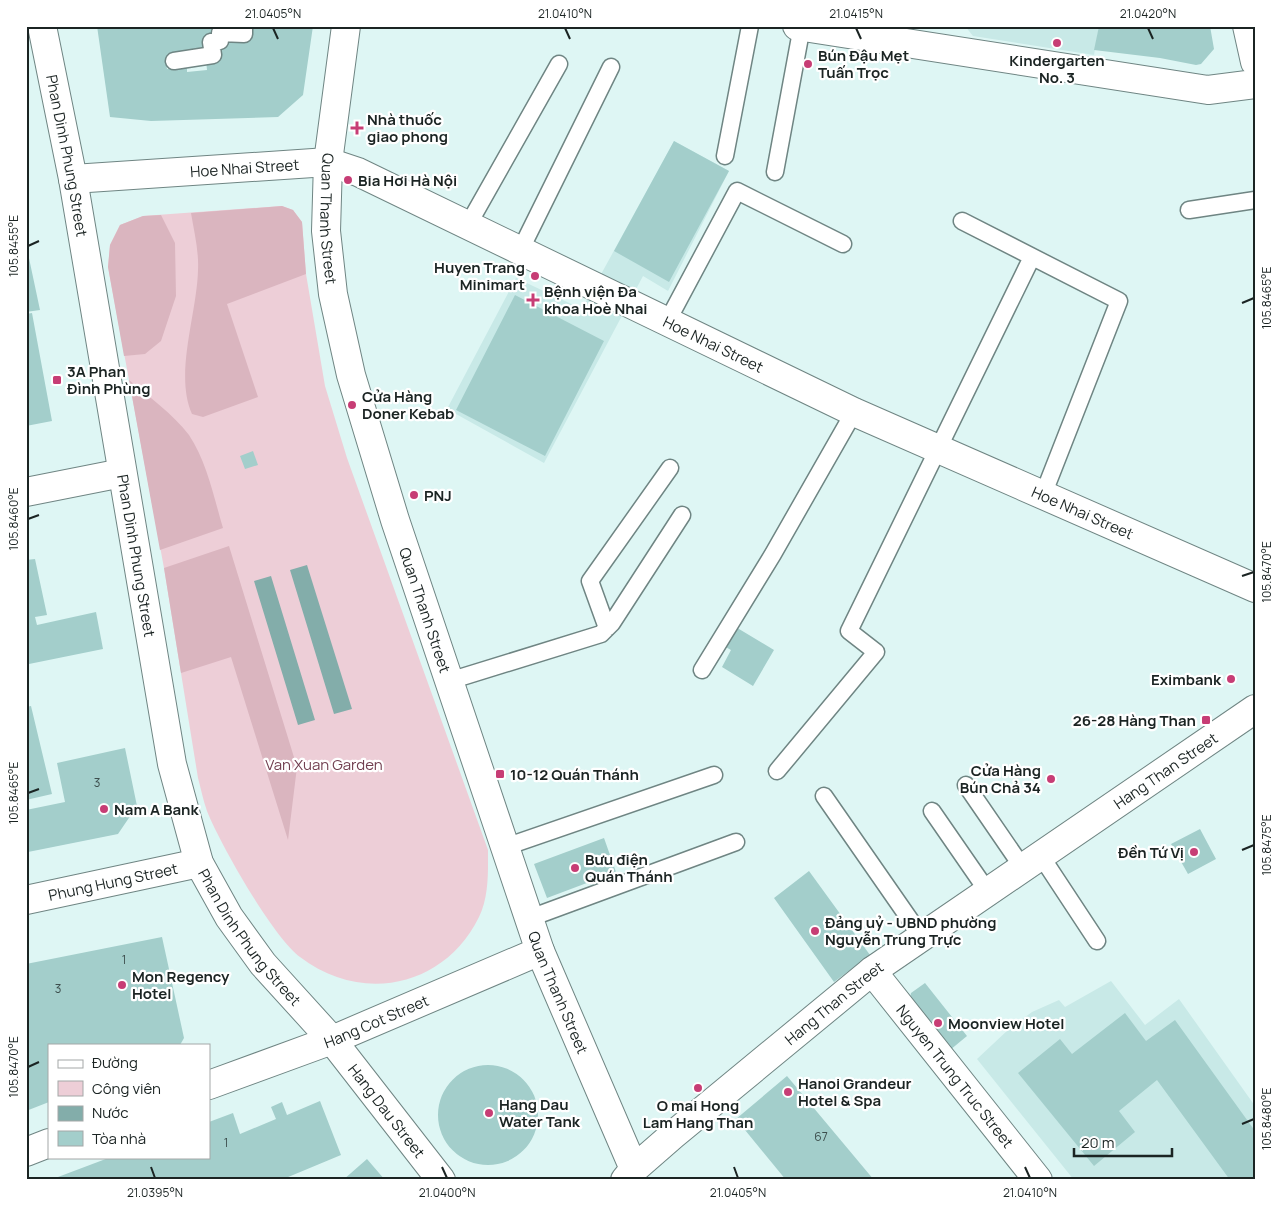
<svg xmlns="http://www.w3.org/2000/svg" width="1281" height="1206" font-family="Manrope,sans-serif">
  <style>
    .built { fill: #c8e9e7 }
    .green { fill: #edced7 }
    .forest { fill: #dab5bf }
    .water { fill: #83adaa }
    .building { fill: #a3cecb }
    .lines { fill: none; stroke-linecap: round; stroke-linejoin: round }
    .service-casing { stroke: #6f8583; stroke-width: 19 }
    .minor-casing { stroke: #6f8583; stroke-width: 30 }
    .tertiary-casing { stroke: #6f8583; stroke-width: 30 }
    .secondary-casing { stroke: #6f8583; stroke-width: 30 }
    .service { stroke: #fff; stroke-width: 16 }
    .minor { stroke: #fff; stroke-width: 28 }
    .tertiary { stroke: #fff; stroke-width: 28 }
    .secondary { stroke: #fff; stroke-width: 28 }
    .ticks { fill: none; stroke: #1b2423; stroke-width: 2 }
    .poi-dot { fill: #c73d75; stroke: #fff; stroke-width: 2 }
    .labels { text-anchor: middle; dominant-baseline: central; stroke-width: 4.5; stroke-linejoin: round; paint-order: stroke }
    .number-label { font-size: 12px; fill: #3d4e4d }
    .poi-label { font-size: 15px; font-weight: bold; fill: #1b2423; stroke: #fff; text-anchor: start }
    .street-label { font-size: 15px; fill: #1b2423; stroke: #fff }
    .park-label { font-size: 15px; fill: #713e4f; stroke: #fff }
    .neatline { fill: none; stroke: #1b2423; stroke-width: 2 }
    .ticks-label { font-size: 12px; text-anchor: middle; fill: #1b2423 }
  </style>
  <rect width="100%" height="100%" fill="#def6f4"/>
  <path class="built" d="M965,26H1099L1094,55L973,36Z
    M674,141L729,171L668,291L643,276L544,463L447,409L516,278L582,309Z
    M1111,981L1145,1025L1179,999L1255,1106V1176L1251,1180H1074L977,1059L1009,1029L1032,1012L1059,1000L1065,1007Z"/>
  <path class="green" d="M282,206L293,210L302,222L306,274L325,386L347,458L488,850C488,873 489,896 479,917C444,988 361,1004 300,957C273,937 220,844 207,811C203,800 201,789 198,778L164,568L108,267L110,245L120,225L143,216Z"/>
  <path class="forest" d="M282,206L293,210L302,222L306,274L227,304L258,397L203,417L192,414C174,374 197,314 198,270C199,251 194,231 191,213Z
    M161,215L175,243L176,296L161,341L145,354L124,356L108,267L110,245L120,225L143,216Z
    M129,380C149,397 173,414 189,435C207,462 214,498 223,528L160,550Z
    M229,546L297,767L288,840L231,657L181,673L164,568Z"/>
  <path class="water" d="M307,565L352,709L334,714L290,570Z
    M271,576L315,720L298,725L254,581Z"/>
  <path class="building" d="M97,26H239L205,51L166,58L167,69L187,68V72L207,70L206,60L225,37L251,26H313L303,95L278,117L151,121L110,117Z
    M1099,26H1210L1214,49L1201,64L1196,65L1160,58L1094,50Z
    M674,141L729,171L669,282L614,251Z
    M26,244L40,310L26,312Z
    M515,295L604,341L545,456L456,410Z
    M32,313L52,421L26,426V314Z
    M253,451L258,465L245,469L240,456Z
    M35,559L47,615L35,617L37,625L96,612L103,649L29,664L26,654V560Z
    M734,626L774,650L753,686L722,667L731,650L722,645Z
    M31,706L52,794L26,800V707Z
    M125,748L137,806L118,834L28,852L26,810L65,802L57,763Z
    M1200,829L1216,859L1188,874L1171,844Z
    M604,838L616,872L547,898L534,864Z
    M809,871L870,955L834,982L774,898Z
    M162,937L184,1038L180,1045H49V1102L26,1111V964Z
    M925,983L967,1036L944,1055L908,1009L911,993Z
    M1125,1013L1146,1041L1175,1020L1255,1131V1180H1230L1157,1080L1119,1111L1135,1132L1094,1166L1018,1073L1060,1039L1072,1054Z
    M438 1115a50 50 0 1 1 100 0a50 50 0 1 1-100 0Z
    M787,1076L874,1180H786L736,1119Z
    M320,1101L341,1155L281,1180H50L111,1157H209V1122L233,1113L240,1134L276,1119L271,1107L282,1102L287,1115Z
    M367,1159L385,1180H343Z"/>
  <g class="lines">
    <defs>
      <path id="service" d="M174,61L213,55L211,42L220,41V33L244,34V26
        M725,156L750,26
        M775,172L802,26
        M1189,210L1255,200
        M962,221L1119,301L1043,495
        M468,225L559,64
        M520,251L611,67
        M667,322L737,191L843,244
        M607,628L590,581L670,468
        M702,670L773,554L854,412
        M449,681L601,634L612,623L682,515
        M777,771L876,652L849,631L1032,257
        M966,785L1023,868
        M824,796L922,937
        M932,811L988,892
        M505,847L714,775
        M1041,856L1097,941
        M530,918L736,842"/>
      <g id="minor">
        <path d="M797,26L1208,90L1255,84"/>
        <path d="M1247,26L1255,62"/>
        <path id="s1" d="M73,179L328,162L358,172L854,412L1255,588"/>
        <path id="s2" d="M26,900L199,863"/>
        <path id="s3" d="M872,971L1038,1180"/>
      </g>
      <g id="tertiary">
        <path d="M26,492L122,473"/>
        <path id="s4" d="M209,1085L332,1040L540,951"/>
        <path d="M26,1152L49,1143"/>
        <path id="s5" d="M634,1169L673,1135L872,971L1255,709"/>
      </g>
      <g id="secondary">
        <path id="s6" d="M42,26L73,179L172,764L199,863L229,917L263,964L332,1040L441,1180"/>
        <path id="s7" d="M346,26L328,162L326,231L333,294L351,375L395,520L540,951L634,1169L625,1180"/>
      </g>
    </defs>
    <use href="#service" class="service-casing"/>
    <use href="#minor" class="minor-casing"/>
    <use href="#tertiary" class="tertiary-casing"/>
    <use href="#secondary" class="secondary-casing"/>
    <use href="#service" class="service"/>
    <use href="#minor" class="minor"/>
    <use href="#tertiary" class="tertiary"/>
    <use href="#secondary" class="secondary"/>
  </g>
  <path class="ticks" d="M273,28L278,39M565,28L570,39M856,28L861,39M1148,28L1153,39M28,246L39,241M1242,303L1254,298M28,519L39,515M1242,576L1254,572M28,793L39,789M1242,850L1254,845M28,1067L39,1062M1242,1124L1254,1119M151,1167L155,1178M442,1167L447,1178M734,1167L738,1178M1025,1167L1030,1178"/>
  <g class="poi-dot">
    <circle cx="1057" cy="43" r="5"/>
    <circle cx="808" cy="64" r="5"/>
    <path d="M354.5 120.5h5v5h5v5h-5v5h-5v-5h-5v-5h5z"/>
    <circle cx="348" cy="180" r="5"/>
    <circle cx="535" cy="276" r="5"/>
    <path d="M530.5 292.5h5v5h5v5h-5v5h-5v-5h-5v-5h5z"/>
    <rect x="52" y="375" width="10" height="10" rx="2.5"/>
    <circle cx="352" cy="405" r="5"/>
    <circle cx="414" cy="495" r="5"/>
    <circle cx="1231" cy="679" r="5"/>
    <rect x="1201" y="715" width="10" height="10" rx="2.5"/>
    <rect x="495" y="769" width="10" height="10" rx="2.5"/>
    <circle cx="1051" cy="779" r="5"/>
    <circle cx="104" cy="809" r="5"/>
    <circle cx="1194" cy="852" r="5"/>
    <circle cx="575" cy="868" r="5"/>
    <circle cx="815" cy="931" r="5"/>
    <circle cx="122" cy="985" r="5"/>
    <circle cx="938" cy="1023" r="5"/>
    <circle cx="698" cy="1088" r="5"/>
    <circle cx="788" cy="1092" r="5"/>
    <circle cx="489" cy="1113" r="5"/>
  </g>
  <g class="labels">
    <g class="number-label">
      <text x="97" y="782">3</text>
      <text x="124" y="959">1</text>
      <text x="58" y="988">3</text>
      <text x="821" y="1136">67</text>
      <text x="226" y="1142">1</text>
    </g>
    <g class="poi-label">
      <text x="818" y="55">Bún Đậu Mẹt<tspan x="818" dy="17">Tuấn Trọc</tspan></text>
      <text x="1057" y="60" text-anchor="middle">Kindergarten<tspan x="1057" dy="17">No. 3</tspan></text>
      <text x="367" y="119">Nhà thuốc<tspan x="367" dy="17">giao phong</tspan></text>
      <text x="358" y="180">Bia Hơi Hà Nội</text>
      <text x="525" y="267" text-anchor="end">Huyen Trang<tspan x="525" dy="17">Minimart</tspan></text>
      <text x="544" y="291">Bệnh viện Đa<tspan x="544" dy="17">khoa Hoè Nhai</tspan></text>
      <text x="67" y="371">3A Phan<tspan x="67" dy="17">Đình Phùng</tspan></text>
      <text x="362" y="396">Cửa Hàng<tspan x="362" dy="17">Doner Kebab</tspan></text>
      <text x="424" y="495">PNJ</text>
      <text x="1221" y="679" text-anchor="end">Eximbank</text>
      <text x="1196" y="720" text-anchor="end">26-28 Hàng Than</text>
      <text x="1041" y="770" text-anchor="end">Cửa Hàng<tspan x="1041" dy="17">Bún Chả 34</tspan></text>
      <text x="510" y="774">10-12 Quán Thánh</text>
      <text x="114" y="809">Nam A Bank</text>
      <text x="1184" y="852" text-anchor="end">Đền Tứ Vị</text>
      <text x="585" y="859">Bưu điện<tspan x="585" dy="17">Quán Thánh</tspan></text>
      <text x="825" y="922">Đảng uỷ - UBND phường<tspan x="825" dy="17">Nguyễn Trung Trực</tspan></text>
      <text x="132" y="976">Mon Regency<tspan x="132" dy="17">Hotel</tspan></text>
      <text x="948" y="1023">Moonview Hotel</text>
      <text x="798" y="1083">Hanoi Grandeur<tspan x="798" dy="17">Hotel &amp; Spa</tspan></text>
      <text x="499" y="1104">Hang Dau<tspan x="499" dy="17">Water Tank</tspan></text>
      <text x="698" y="1105" text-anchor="middle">O mai Hong<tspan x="698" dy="17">Lam Hang Than</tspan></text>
    </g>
    <g class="street-label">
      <text stroke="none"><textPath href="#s6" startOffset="132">Phan Dinh Phung Street</textPath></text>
      <text stroke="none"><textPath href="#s1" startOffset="172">Hoe Nhai Street</textPath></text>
      <text stroke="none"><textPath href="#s7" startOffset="194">Quan Thanh Street</textPath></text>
      <text stroke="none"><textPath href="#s1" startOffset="682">Hoe Nhai Street</textPath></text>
      <text stroke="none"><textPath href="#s1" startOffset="1088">Hoe Nhai Street</textPath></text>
      <text stroke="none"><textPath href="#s6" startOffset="538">Phan Dinh Phung Street</textPath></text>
      <text stroke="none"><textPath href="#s7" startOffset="599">Quan Thanh Street</textPath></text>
      <text stroke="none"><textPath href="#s5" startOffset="665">Hang Than Street</textPath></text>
      <text stroke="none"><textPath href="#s2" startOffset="89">Phung Hung Street</textPath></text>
      <text stroke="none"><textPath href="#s6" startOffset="942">Phan Dinh Phung Street</textPath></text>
      <text stroke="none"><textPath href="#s7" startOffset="1004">Quan Thanh Street</textPath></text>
      <text stroke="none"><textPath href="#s5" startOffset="260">Hang Than Street</textPath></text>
      <text stroke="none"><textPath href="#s4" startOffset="179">Hang Cot Street</textPath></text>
      <text stroke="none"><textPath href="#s3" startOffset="134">Nguyen Trung Truc Street</textPath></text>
      <text stroke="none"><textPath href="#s6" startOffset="1164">Hang Dau Street</textPath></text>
    </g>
    <g class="park-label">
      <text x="324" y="764">Van Xuan Garden</text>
    </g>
  </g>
  <rect width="1281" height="1206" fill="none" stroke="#ffffff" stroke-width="55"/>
  <rect x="48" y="1044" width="162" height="115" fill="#ffffff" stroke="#a4a7a7"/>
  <rect x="58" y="1060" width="25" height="8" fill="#ffffff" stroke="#a4a7a7"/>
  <text x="92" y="1068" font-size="15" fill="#1b2423">Đường</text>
  <rect x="58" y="1081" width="25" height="15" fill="#edced7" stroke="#a4a7a7"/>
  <text x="92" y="1094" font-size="15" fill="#1b2423">Công viên</text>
  <rect x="58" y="1106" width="25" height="15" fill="#83adaa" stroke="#a4a7a7"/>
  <text x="92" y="1118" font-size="15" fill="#1b2423">Nước</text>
  <rect x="58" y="1131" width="25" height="15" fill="#a3cecb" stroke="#a4a7a7"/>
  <text x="92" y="1144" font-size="15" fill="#1b2423">Tòa nhà</text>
  <path d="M1074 1148v8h98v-8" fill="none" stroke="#1b2423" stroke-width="2.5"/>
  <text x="1081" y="1148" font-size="15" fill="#1b2423" stroke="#ffffff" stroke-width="4" paint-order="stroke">20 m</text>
  <rect x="28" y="28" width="1226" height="1150" class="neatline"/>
  <g class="ticks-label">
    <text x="273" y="18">21.0405°N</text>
    <text x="565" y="18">21.0410°N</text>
    <text x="856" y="18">21.0415°N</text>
    <text x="1148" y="18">21.0420°N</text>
    <text transform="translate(14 246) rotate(-90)" y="4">105.8455°E</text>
    <text transform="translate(1267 298) rotate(-90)" y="4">105.8465°E</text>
    <text transform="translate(14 519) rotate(-90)" y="4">105.8460°E</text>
    <text transform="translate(1267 572) rotate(-90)" y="4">105.8470°E</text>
    <text transform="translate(14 793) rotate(-90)" y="4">105.8465°E</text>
    <text transform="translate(1267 845) rotate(-90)" y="4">105.8475°E</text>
    <text transform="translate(14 1067) rotate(-90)" y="4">105.8470°E</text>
    <text transform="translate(1267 1119) rotate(-90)" y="4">105.8480°E</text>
    <text x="155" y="1197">21.0395°N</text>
    <text x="447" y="1197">21.0400°N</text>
    <text x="738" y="1197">21.0405°N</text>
    <text x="1030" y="1197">21.0410°N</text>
  </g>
</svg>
